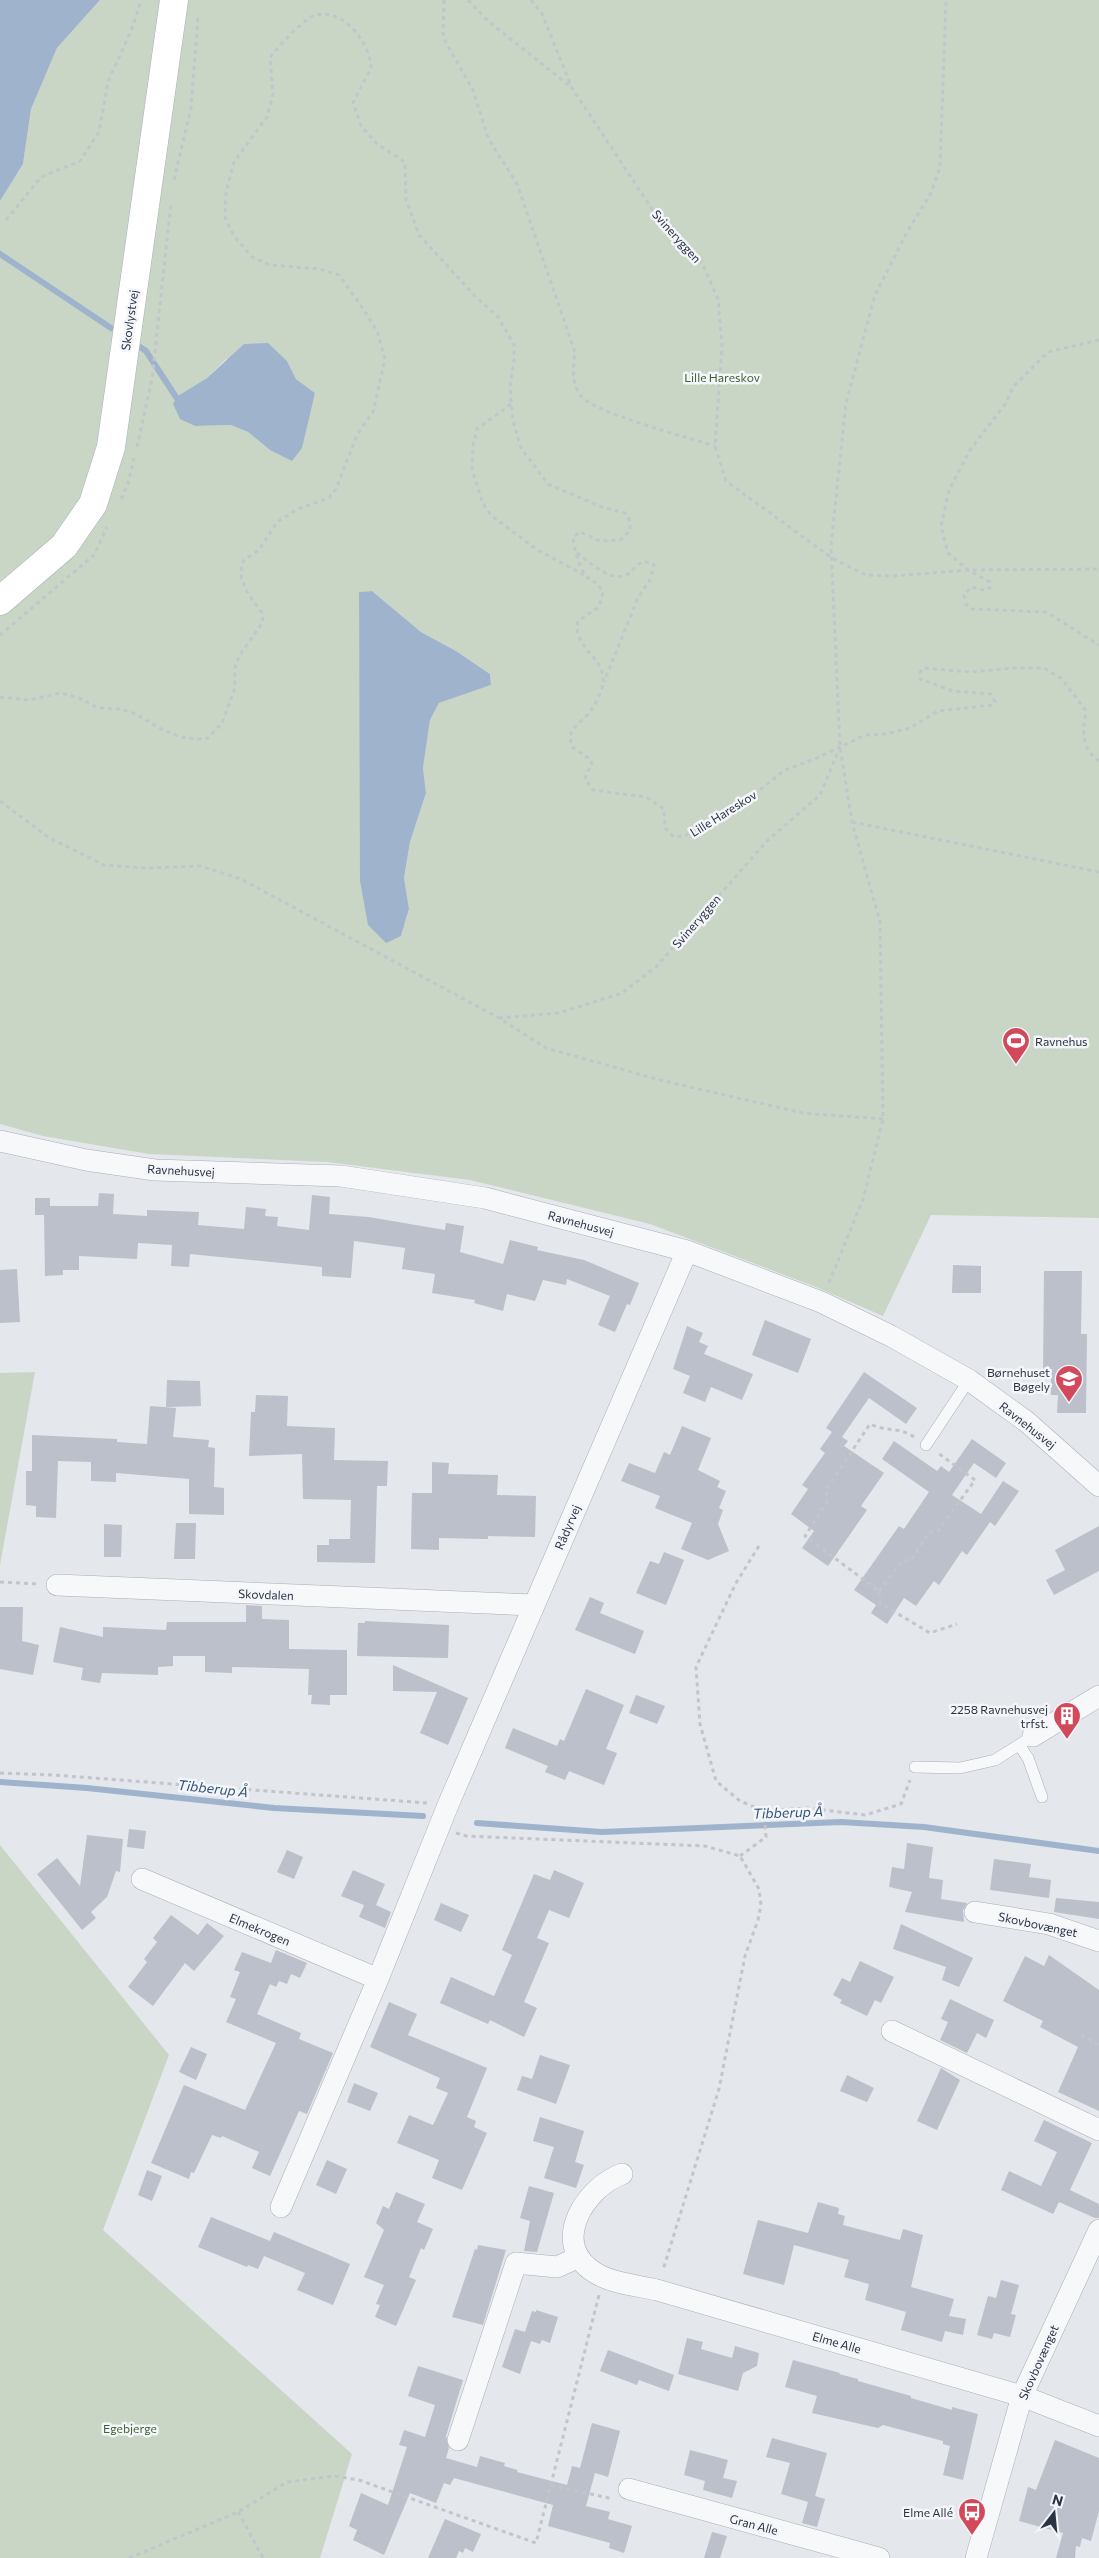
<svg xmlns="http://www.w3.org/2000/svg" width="1099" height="2558" font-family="Commissioner,sans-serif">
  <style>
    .green { fill: #c9d6c5; fill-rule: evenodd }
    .water { fill: #9fb4cc }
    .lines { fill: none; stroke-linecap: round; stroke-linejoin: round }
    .stream { stroke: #9fb4cc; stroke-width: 6 }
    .building { fill: #bbc0ca }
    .lane-casing { stroke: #a9aeb7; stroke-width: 12 }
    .street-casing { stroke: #a9aeb7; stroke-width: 22 }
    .secondary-casing { stroke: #a9aeb7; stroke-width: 29 }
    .path { stroke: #c2c5cb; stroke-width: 3; stroke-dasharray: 4 4; stroke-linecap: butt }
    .lane { stroke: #f7f8fa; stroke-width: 11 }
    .street { stroke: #f7f8fa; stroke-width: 21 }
    .secondary { stroke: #fff; stroke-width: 28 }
    .labels { text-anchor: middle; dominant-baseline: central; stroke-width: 5; stroke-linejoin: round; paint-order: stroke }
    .street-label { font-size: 12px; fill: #2b3445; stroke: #f4f6f9 }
    .park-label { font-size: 12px; fill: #3f6138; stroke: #f4f6f9 }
    .poi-label { font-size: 12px; fill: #2b3445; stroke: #f4f6f9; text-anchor: end }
    .water-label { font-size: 14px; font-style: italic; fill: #34527a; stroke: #f4f6f9 }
  </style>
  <rect width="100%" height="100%" fill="#e4e7ec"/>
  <path class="green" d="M100,0H1099V1218L931,1215L883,1316L816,1287L650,1224L470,1180L327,1162L149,1154L43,1136L0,1124V201L23,164L31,109L57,48ZM226,359L287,361L296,379L315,393L309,412L270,450L248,432L231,425L195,426L176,397L207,378ZM372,591L421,632L456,651L490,674L491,685L439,703L430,720L423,768L426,793L410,842L404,878L409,910L401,936L361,826L359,592Z
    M35,1372L0,1565V1373Z
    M0,1845L169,2055L103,2230L352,2454L320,2558H0Z"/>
  <path class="water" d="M0,0H100L57,48L31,109L23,164L0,201Z
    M268,343L287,361L296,379L315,393L302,448L292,461L270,450L248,432L231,425L195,426L180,419L173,404L176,397L207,378L244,344Z
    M372,591L421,632L456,651L490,674L491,685L439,703L430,720L423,768L426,793L410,842L404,878L409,909L401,936L386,943L368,925L360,881L359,592Z"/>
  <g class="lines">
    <path class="stream" d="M0,254L111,328
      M140,347L146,351L176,397
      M0,1782L87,1788L274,1808L423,1816
      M477,1823L602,1832L841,1822L924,1827L1099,1851"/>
  </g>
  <path class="building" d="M99,1193L114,1194L113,1214L147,1216V1210L199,1212L198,1225L244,1229L246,1207L266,1209L265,1216L278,1217L277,1226L309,1230L312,1195L330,1197L329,1214L369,1217L445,1230L446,1223L464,1226L460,1252L503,1264L510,1240L538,1247L537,1250L584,1260L639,1283L630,1305L627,1304L615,1332L598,1325L610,1296L567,1279L566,1285L543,1280L535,1301L507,1294L503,1311L474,1303L475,1300L432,1293L435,1274L402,1269L405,1248L354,1241L351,1278L322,1276V1267L190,1254L189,1267L171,1266L172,1245L138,1243L137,1259L79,1256V1270H63V1275L45,1276L44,1215H35V1198H50V1206H98Z
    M953,1265L981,1266V1293H952Z
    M17,1269L20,1322L0,1323V1270Z
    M1044,1271H1082L1081,1334H1087L1086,1413H1057L1058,1395H1051V1375H1043Z
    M765,1320L811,1339L798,1373L752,1355Z
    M687,1326L703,1333L699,1342L708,1346L704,1354L753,1374L742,1400L711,1387L705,1402L683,1393L690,1376L673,1369Z
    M864,1372L917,1408L906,1424L869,1398L842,1437L848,1441L844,1446L884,1473L861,1506L867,1510L828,1566L802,1548L814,1531L791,1514L808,1489L802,1485L825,1453L820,1449L832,1432L826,1428Z
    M167,1380L200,1381L201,1406L166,1407Z
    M256,1395L288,1396L287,1426L335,1428L334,1460L388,1461L387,1486H377L375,1563L317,1562V1545H329V1539H350L351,1500L303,1499L302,1454L249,1456L251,1412H255Z
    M150,1406L176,1408L173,1437L209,1440L208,1447L215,1448L214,1487L224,1488V1515L189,1514V1479L116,1473V1482L91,1481V1462L58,1461L56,1518L36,1517V1506L26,1505V1471H32V1435L117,1439V1442L147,1444Z
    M682,1426L711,1438L698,1470L720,1481L717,1487L726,1491L719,1508L723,1510L718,1524L729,1551L708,1560L681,1549L692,1523L655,1508L660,1496L621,1481L629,1463L655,1473L664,1452L670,1455Z
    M972,1439L1006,1463L996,1478L974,1463L952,1495L981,1514L1003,1481L1019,1491L995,1526L990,1522L967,1555L962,1551L939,1585L934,1581L916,1606L904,1598L887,1624L871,1613L876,1605L854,1590L899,1526L904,1529L929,1492L882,1459L894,1441L937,1471L941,1466L949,1472Z
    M432,1462L449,1463L448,1474L498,1475L497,1495L536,1496L535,1537L488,1536V1539L439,1538V1550L411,1549L412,1493H432Z
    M176,1523H196L195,1559H174Z
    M104,1524L122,1525L121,1557H104Z
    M1099,1526V1571L1054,1595L1046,1580L1065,1570L1055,1550Z
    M664,1552L684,1560L666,1605L636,1593L650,1561L659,1564Z
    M590,1597L604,1603L600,1613L644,1631L635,1654L575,1630Z
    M246,1605L262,1606V1619L289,1620V1649L347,1650V1695H330V1705L311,1704L312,1695H308L309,1669L232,1667V1673L205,1672V1656H173V1666L158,1667V1675L102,1673L100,1683L81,1680L83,1668L53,1662L60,1627L103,1637V1627L166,1630L167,1622H246Z
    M0,1607H23L22,1641L39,1645L33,1675L0,1669Z
    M365,1621L449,1625L448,1658L357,1656L358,1623H365Z
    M393,1665L468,1698L448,1745L420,1733L437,1692L393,1691Z
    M586,1689L624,1705L606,1749L617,1753L604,1785L569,1771L565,1780L545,1772L548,1766L505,1748L513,1728L557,1746L560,1739L564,1741Z
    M636,1695L665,1706L657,1724L629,1713Z
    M129,1829L146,1831L144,1849L127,1847Z
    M87,1835L123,1839L120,1872L116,1871L107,1897L91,1912L96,1918L82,1930L37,1874L57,1858L80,1886Z
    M907,1843L933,1847L929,1878L943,1880L941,1899L967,1903L963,1910L964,1922L905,1912L912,1892L889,1887L892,1867L904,1869Z
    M287,1850L303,1857L294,1879L277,1872Z
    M994,1859L1031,1864L1029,1877L1051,1880L1049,1898L990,1890Z
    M353,1870L385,1884L376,1905L391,1912L385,1928L359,1917L364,1905L341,1896Z
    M554,1870L584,1883L569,1918L549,1910L537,1938L549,1943L524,2002L537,2008L524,2037L490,2020L488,2024L440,2003L451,1977L494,1996L512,1955L502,1950L534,1874L550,1880Z
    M1056,1898L1099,1902V1919L1054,1912Z
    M441,1903L469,1915L461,1932L434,1920Z
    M171,1915L198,1935L207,1923L224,1936L194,1971L185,1963L153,2006L128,1987L147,1962L144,1959L157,1942L153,1938Z
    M901,1924L973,1958L959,1987L942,1980L946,1967L893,1949Z
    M276,1950L307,1963L300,1978L291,1974L287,1984L279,1981L276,1987L270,1984L257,2014L301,2033L299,2039L333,2053L307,2114L299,2111L270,2176L252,2168L259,2152L222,2136L221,2138L212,2135L194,2173L191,2172L189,2179L151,2163L184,2085L245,2110L276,2043L226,2022L236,1999L230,1997L240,1972L234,1970L242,1952L271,1963Z
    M1049,1955L1099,1990V2111L1058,2092L1078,2047L1040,2027L1043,2021L1003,2001L1025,1956L1044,1966Z
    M860,1961L894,1977L881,2003L875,2000L867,2016L840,2003L842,2000L833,1995L842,1978L850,1982Z
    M950,1999L994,2020L986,2038L977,2033L967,2053L940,2040L948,2022L941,2019Z
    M389,2002L417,2014L408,2035L487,2068L467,2117L476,2121L474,2127L487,2133L462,2190L432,2178L439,2160L397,2143L409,2115L433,2125L448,2093L436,2088L440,2078L370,2047Z
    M191,2047L207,2054L196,2080L179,2072Z
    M540,2055L570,2065L556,2104L517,2090L522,2076L532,2079Z
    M941,2068L960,2080L937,2130L917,2121Z
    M847,2075L874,2088L867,2102L840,2091Z
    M354,2083L378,2093L370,2111L347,2102Z
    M540,2117L584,2131L575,2162L584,2165L576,2188L544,2178L554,2147L533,2141Z
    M1044,2120L1092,2143L1070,2190L1099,2204V2218H1095L1059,2202L1053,2214L1001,2190L1009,2171L1041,2186L1057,2152L1034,2141Z
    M327,2160L347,2169L336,2194L316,2185Z
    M147,2170L162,2176L152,2201L138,2195Z
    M529,2186L554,2193L537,2252L524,2251L530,2221L520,2218Z
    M396,2192L425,2204L417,2222L433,2229L424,2250L421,2248L409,2277L416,2280L396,2326L375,2317L380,2305L376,2304L384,2285L364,2277L384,2230L376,2223L383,2206L389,2209Z
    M818,2202L839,2208L838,2214L845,2216L843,2225L900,2240L903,2229L923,2235L911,2287L954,2299L949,2316L966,2319L963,2335L945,2331L942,2342L901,2330L906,2312L865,2300L869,2284L844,2277L849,2260L794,2245L784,2285L743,2274L758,2220L808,2233Z
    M211,2217L270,2241L274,2232L350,2264L333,2305L297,2290L305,2273L264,2256L258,2269L248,2265L247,2267L198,2247Z
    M478,2245L506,2250L483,2325L452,2317L475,2249L477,2250Z
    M1001,2280L1019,2285L1011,2314L1016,2315L1010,2337L994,2333L992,2339L977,2335L988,2296L996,2298Z
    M536,2310L558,2317L550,2343L542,2340L540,2344L531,2341L520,2374L502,2367L515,2329L525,2332L532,2311L536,2312Z
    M687,2338L703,2342L701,2349L732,2358L735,2346L759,2353L757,2366L743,2373L738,2391L678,2374Z
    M608,2350L674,2375L669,2391L639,2380L637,2385L600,2371Z
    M793,2360L840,2373L839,2374L858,2379V2381L911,2396V2398L952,2410V2407L978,2414L963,2480L943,2475L950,2446L943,2444V2441L883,2425L878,2428L812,2413L817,2396L785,2387Z
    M418,2366L463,2380L446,2436L449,2448L446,2458L477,2467L480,2456L505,2463L504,2466L518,2470L517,2472L567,2485L572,2466L580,2468L592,2423L620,2431L608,2477L595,2473L586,2506L610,2512L608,2519L632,2526L624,2553L609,2548L610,2543L548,2526L553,2505L454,2478L450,2485L444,2483L436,2503L410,2493L384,2555L353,2540L357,2530L349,2526L361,2493L388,2505L407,2447L399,2445L404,2430L425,2437L435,2405L408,2396Z
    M772,2438L827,2453L815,2496L825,2499L817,2527L802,2523L808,2502L781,2494L790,2463L766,2457Z
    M1055,2440L1099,2458V2511L1091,2541L1082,2538L1080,2547L1076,2546L1075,2558H1056L1063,2533L1019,2521L1028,2487L1036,2490Z
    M690,2450L728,2460L723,2478L737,2481L732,2498L703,2490L705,2481L684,2475Z
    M445,2519L481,2534L473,2552L465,2548L463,2553L459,2551L456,2558H428Z
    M712,2532L727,2536L720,2558H704Z"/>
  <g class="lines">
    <defs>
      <path id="lane" d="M926,1445L969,1380
        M1019,1745L1028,1758L1042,1797
        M915,1767L960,1768L995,1760L1033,1736"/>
      <path id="street" d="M0,1141L86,1160L155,1170L341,1176L485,1198L687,1251L821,1302L891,1336L969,1380L1027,1422L1099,1486
        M57,1585L533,1605
        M1033,1736L1099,1696
        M142,1879L378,1979
        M975,1912L1049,1924L1099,1941
        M892,2031L1099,2130
        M622,2174C586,2187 551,2241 591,2270C608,2283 635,2285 657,2290L1022,2396L1099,2426
        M281,2207L378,1979L448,1805L687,1251
        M458,2440L516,2263L557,2267L579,2257
        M629,2489L879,2558
        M976,2558L1022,2396L1099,2230"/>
      <path id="secondary" d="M0,601L64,546L93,504L111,447L174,0"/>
    </defs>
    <use href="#lane" class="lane-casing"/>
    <use href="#street" class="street-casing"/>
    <use href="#secondary" class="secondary-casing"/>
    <path class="path" d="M444,0L443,37L473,90L488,138L517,184L575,352C573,367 571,383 581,396C594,413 690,438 715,446
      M468,0L488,21L571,87
      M531,0L542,14L572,88L654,212L702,263L718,299L722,347L715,446L726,481L832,558L866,575L894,576L968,570L1099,569
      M174,180L191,108L198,16
      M6,220L41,177L80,161L99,132L108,82L133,26L141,0
      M1099,340L1048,352L1013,387L1006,403L970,450L949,490L941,526L948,553L968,570L990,582V588L984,590L971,587L964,595L966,604L972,609L1046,612L1099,645
      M511,404L477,429L473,446L472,470L483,504L492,516L536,549L586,576
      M137,447L152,379L171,203
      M121,499L128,484L134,458
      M577,553C589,562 612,584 628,574C634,570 637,564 644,561L654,565L651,578L638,598L604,682
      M0,635L94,555L107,527
      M0,697L29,700L61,693L79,698L98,708L120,709L136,714L161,729L180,737L199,739L208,738L222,723L235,688V667L239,656L263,622L262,613L247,592L241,576L242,565L244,560L259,550L277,522L298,509L329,498L336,489L357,435L373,412L385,359L377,331L360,304L339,275L320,269L270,265L252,257L234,236L225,217L226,192L234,162L267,117L273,94L270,58C276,48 302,22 311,17C340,3 371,43 371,68L353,103L361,126L377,144L405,162L406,199L419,235L475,296L498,317L514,344V360L510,387L513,421L521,448L548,484L599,506L625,513L630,521V531L620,540L600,541L580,532L573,537C574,548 579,567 586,576C593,583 596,580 603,592L599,607L578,621C572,648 605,656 603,682C603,690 594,707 589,713C578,726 566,728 572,747L591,760L592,766L587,772L585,779L593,790L646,797L664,809L665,828L674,837L685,836L743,803L785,770L815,759L865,735L886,734L910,728L938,711L992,705L995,702L991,694L953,691L920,679V672L924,668L970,672L1013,668H1044L1062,679L1086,711C1083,732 1080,747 1099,761
      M0,801L48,837L104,865L144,868L200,866L241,879L499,1018L546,1048L660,1080L803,1113L883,1119
      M852,822L1099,872
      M499,1018L559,1013L622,993L656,967L767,841L820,795L840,747
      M829,1283L863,1199L883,1119L880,922L852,822L840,747L831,546L846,403L875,295L906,234L931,193L940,167L946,0
      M914,1437C900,1427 887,1432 870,1424L826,1490L827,1502L805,1536L879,1591L880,1603L930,1633L957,1624
      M759,1546L736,1583L696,1667L700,1724L716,1781L740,1801L764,1811L807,1808L865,1815L901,1804L910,1780
      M0,1582L39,1584
      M879,1591L901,1562L911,1560L929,1532L938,1531L975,1480L938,1453
      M0,1773L53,1775L427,1803
      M456,1833L466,1836L705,1846L740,1856L759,1889L761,1905L758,1920L745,1956L719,2089L663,2270
      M740,1856L766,1837L764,1811
      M1081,2035L1099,2045
      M551,2485L613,2499
      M238,2512L263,2558
      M129,2558L238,2512L287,2482L334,2476L359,2480L536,2543L599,2295"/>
    <use href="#lane" class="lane"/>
    <use href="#street" class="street"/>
    <use href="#secondary" class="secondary"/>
  </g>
  <defs>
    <symbol id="stadium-pin" viewBox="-11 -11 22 30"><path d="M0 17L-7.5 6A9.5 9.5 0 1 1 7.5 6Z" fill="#d1495b" stroke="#f4f6f9"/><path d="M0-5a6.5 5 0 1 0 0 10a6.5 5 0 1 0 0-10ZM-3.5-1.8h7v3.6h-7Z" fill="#fff"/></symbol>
    <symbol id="school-pin" viewBox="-11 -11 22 30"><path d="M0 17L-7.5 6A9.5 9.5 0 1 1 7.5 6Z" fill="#d1495b" stroke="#f4f6f9"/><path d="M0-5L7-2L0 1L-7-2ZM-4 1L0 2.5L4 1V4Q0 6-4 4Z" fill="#fff"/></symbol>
    <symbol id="building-pin" viewBox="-11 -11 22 30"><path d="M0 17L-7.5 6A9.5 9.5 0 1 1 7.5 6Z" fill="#d1495b" stroke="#f4f6f9"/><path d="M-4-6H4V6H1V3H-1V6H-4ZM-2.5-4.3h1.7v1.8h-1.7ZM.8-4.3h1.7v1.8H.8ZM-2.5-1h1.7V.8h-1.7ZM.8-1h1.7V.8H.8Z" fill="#fff"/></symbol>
    <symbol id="bus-pin" viewBox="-11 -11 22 30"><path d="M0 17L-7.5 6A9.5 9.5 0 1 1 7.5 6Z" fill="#d1495b" stroke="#f4f6f9"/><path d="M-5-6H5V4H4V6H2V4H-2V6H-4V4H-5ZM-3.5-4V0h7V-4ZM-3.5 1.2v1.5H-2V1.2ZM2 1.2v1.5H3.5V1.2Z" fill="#fff"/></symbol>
  </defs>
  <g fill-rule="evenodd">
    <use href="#stadium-pin" x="1000" y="1025" width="32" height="43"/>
    <use href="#school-pin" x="1053" y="1363" width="32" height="43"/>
    <use href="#building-pin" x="1051" y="1700" width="32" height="43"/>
    <use href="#bus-pin" x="956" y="2496" width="32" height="43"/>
  </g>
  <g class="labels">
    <g class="street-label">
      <text transform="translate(677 236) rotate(48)">Svineryggen</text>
      <text transform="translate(129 320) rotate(-82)">Skovlystvej</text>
      <text transform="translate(723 813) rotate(-32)">Lille Hareskov</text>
      <text transform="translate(696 921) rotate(-49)">Svineryggen</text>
      <text transform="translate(181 1170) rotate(3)">Ravnehusvej</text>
      <text transform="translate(581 1223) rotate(15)">Ravnehusvej</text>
      <text transform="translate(1028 1425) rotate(38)">Ravnehusvej</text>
      <text transform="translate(567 1527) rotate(-67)">Rådyrvej</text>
      <text transform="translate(266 1594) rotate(2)">Skovdalen</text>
      <text transform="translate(1038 1924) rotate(12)">Skovbovænget</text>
      <text transform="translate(260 1929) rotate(23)">Elmekrogen</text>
      <text transform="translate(837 2342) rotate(16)">Elme Alle</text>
      <text transform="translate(1038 2362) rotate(-66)">Skovbovænget</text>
      <text transform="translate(754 2524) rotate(15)">Gran Alle</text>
    </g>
    <g class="park-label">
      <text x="722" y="377">Lille Hareskov</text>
      <text x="130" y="2428">Egebjerge</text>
    </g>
    <g class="poi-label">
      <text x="1035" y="1041" text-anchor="start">Ravnehus</text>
      <text x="1050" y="1372">Børnehuset<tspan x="1050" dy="14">Bøgely</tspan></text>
      <text x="1048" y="1709">2258 Ravnehusvej<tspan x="1048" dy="14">trfst.</tspan></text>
      <text x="953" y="2512">Elme Allé</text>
    </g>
    <g class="water-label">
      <text transform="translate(213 1788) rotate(6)">Tibberup Å</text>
      <text transform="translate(788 1812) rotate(-2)">Tibberup Å</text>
    </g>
  </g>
  <g transform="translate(1054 2513) rotate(16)" stroke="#f4f6f9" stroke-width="4" paint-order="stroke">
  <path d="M0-4L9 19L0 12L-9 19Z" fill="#2b3445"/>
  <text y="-8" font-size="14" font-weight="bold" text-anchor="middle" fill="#2b3445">N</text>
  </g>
</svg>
